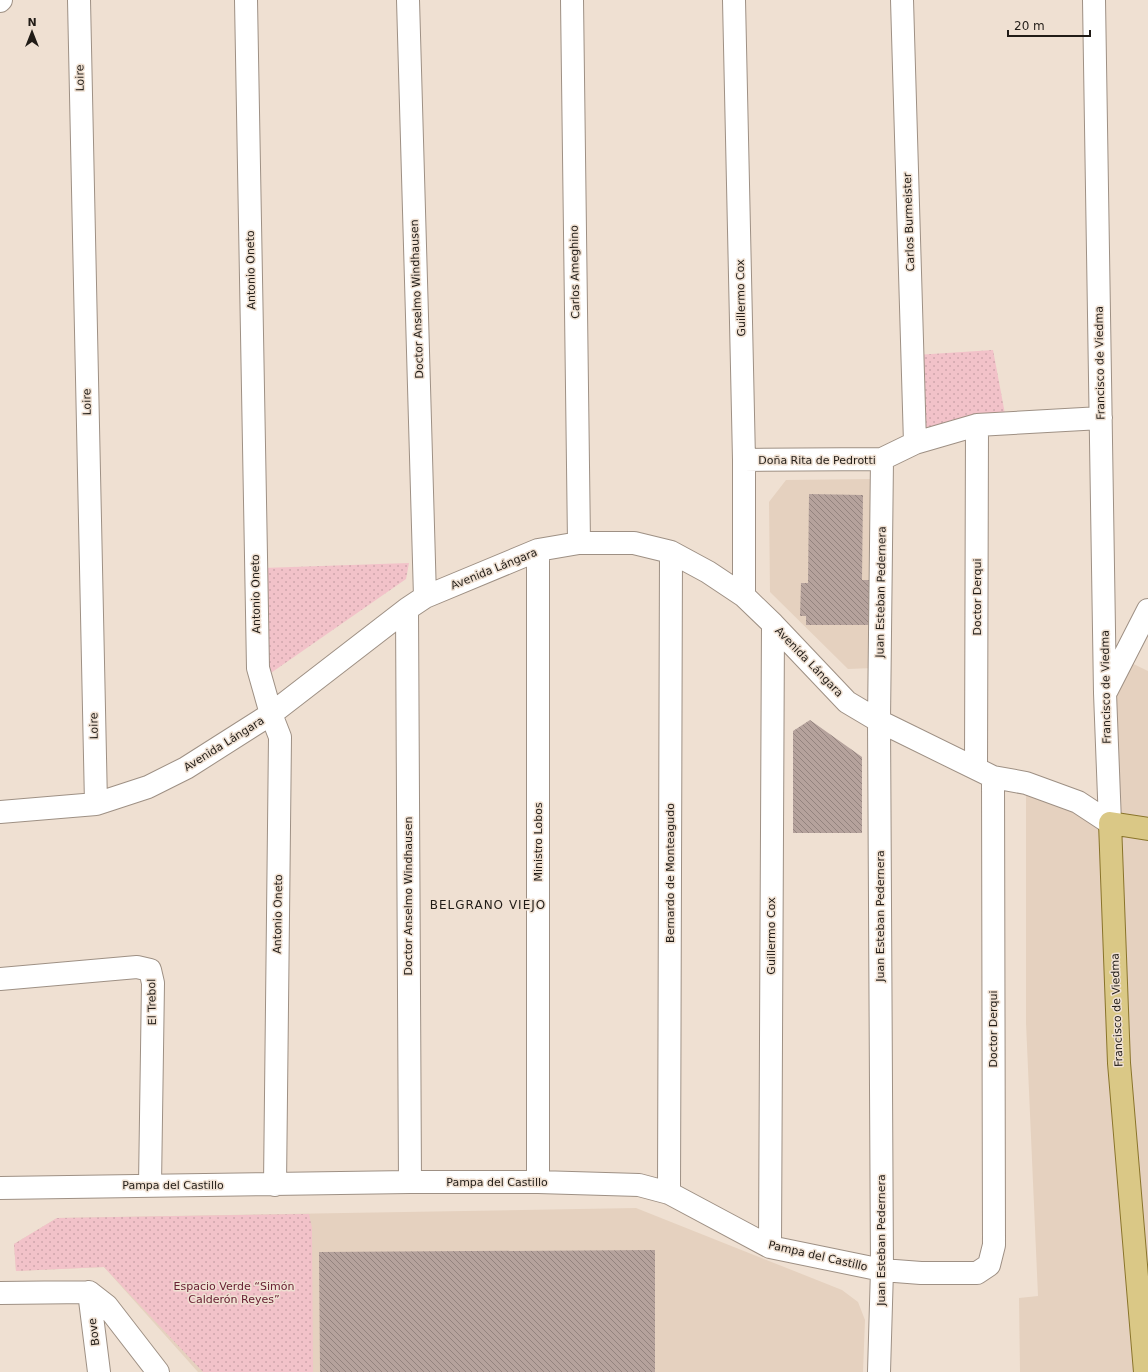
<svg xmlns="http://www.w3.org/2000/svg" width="1148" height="1372" font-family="'DejaVu Sans',sans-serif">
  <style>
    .built { fill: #e5d1bf }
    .grass { fill: url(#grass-dots) }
    .building { fill: url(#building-back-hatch) }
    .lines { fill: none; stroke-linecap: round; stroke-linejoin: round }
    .minor-casing { stroke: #9e9084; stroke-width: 24 }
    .major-casing { stroke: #89742a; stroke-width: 24 }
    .minor { stroke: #fff; stroke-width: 22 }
    .major { stroke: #dac886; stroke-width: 22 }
    .labels { text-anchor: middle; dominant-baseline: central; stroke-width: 3; stroke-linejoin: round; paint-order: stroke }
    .street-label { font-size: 11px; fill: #211c17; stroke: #efe0d2 }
    .park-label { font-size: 11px; fill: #682033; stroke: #efe0d2 }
    .neighbourhood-label { font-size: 12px; letter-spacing: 1px; fill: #211c17; stroke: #efe0d2 }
  </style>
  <defs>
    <pattern id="grass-dots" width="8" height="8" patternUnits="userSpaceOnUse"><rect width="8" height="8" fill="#f2c2c9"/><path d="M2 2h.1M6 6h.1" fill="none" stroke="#cfa6ac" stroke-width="1.8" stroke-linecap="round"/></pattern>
    <pattern id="building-back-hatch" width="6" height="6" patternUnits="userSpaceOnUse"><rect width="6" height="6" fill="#b5a29c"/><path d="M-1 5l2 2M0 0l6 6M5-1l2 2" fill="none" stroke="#93837e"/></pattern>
  </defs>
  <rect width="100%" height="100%" fill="#efe0d2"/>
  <path class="built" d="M874,479L873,668L848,669L770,592L769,502L786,480Z
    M1123,659L1148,671V1372H1020L1019,1298L1038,1296L1026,1023V783L1109,823L1105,693Z
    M636,1208L842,1290L858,1302L865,1320L863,1372H198L104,1267L16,1271L14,1244L57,1218Z"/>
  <path class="grass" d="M993,350L1005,414L919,429L916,355Z
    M409,563L406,579L268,675L263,568Z
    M309,1214L312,1228L313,1372H203L104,1267L16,1271L14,1244L57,1218Z"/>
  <path class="building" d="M809,494L863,495L862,580H873V625H806V616H800L801,583H808Z
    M810,720L862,757V833H793V731Z
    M655,1250V1372H320L319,1252Z"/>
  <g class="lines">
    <defs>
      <path id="minor" d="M79,0L96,804
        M246,0L258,668L271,714L280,737L275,1185
        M408,0L425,597
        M572,0L579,543
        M734,0L744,460V596
        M902,0L915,443
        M1094,0L1105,693L1110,823
        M0,1L1,0
        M744,460L882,459L915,443L977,425L1101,418
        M538,550V1182
        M407,609L410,1182
        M1107,690L1148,610
        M976,768L977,425
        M0,812L96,804L148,787L186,768L271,714L407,609L425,597L538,550L579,543H634L671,552L708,572L744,596L773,624L847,702L879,721L993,777L1026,783L1078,802L1110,823
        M0,979L137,967L150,970L153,983L150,1185
        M0,1188L410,1182H538L639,1185L669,1193L770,1247L882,1270L921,1273H977L989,1265L994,1245L993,777
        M669,1193L671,552
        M770,1247L773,624
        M89,1292L99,1372
        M0,1293L89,1292L107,1306L158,1372
        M879,1372L882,1270L879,721L882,459"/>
      <path id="major" d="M1145,1372L1119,1063L1110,823L1148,829"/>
    </defs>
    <use href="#minor" class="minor-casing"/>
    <use href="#major" class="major-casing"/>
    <use href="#minor" class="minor"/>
    <use href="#major" class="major"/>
  </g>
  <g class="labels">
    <g class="street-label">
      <text transform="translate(80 78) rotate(-91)">Loire</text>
      <text transform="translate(909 222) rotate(-92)">Carlos Burmeister</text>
      <text transform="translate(251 270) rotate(-91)">Antonio Oneto</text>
      <text transform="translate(575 272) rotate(-91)">Carlos Ameghino</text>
      <text transform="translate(741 298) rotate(-91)">Guillermo Cox</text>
      <text transform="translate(417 299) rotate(-92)">Doctor Anselmo Windhausen</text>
      <text transform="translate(1100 363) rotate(-91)">Francisco de Viedma</text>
      <text transform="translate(87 402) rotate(-91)">Loire</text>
      <text x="817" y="460">Doña Rita de Pedrotti</text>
      <text transform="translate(494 569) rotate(-22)">Avenida Lángara</text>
      <text transform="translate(881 592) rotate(-89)">Juan Esteban Pedernera</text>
      <text transform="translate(256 594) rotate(-91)">Antonio Oneto</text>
      <text transform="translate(977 597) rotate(-90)">Doctor Derqui</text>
      <text transform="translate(809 662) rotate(46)">Avenida Lángara</text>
      <text transform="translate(1106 687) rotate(-91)">Francisco de Viedma</text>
      <text transform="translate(94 726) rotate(-91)">Loire</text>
      <text transform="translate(224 744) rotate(-32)">Avenida Lángara</text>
      <text transform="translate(538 842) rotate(-90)">Ministro Lobos</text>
      <text transform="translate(670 873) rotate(-90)">Bernardo de Monteagudo</text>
      <text transform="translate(408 896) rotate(-90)">Doctor Anselmo Windhausen</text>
      <text transform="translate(278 914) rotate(-89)">Antonio Oneto</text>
      <text transform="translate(880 916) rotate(-90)">Juan Esteban Pedernera</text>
      <text transform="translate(771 936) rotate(-90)">Guillermo Cox</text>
      <text transform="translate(152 1002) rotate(-91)">El Trebol</text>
      <text transform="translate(1117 1010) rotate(-92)">Francisco de Viedma</text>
      <text transform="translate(993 1029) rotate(-90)">Doctor Derqui</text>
      <text x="497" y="1182">Pampa del Castillo</text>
      <text x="173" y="1185">Pampa del Castillo</text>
      <text transform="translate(881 1240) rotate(-90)">Juan Esteban Pedernera</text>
      <text transform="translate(818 1256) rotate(13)">Pampa del Castillo</text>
      <text transform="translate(94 1332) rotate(-97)">Bove</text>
    </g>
    <g class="park-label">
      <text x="234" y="1286">Espacio Verde “Simón<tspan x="234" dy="13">Calderón Reyes”</tspan></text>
    </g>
    <g class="neighbourhood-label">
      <text x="488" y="905">BELGRANO VIEJO</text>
    </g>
  </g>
  <g transform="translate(32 32)" stroke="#efe0d2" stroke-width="3" paint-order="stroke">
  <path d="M0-3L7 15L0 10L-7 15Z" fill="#211c17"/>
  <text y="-6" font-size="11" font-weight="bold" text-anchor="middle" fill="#211c17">N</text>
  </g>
  <path d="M1008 30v6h82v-6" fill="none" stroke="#211c17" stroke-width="2"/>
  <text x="1014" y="30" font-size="12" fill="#211c17" stroke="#efe0d2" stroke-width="3" paint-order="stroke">20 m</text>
</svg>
